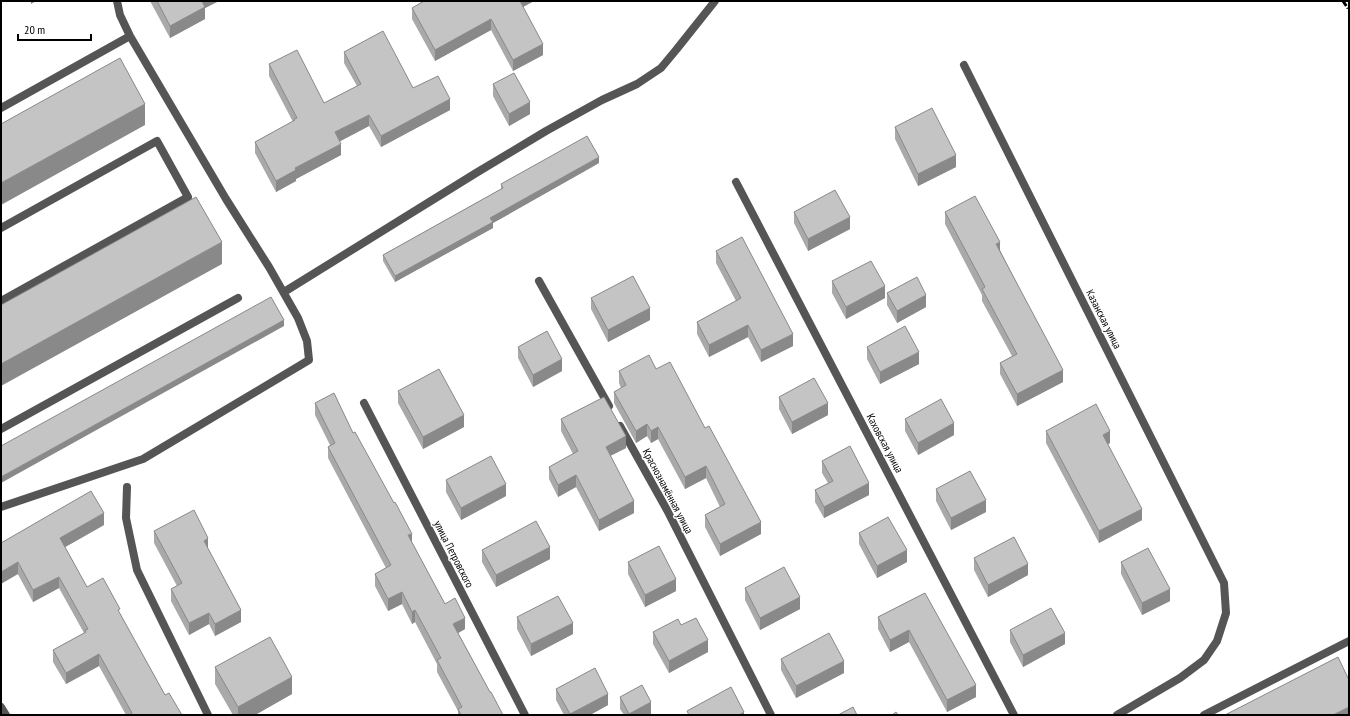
<svg xmlns="http://www.w3.org/2000/svg" width="1350" height="716" font-family="'PT Sans Narrow',sans-serif">
  <style>
    .lines { fill: none; stroke-linecap: round; stroke-linejoin: round }
    .service { stroke: #555; stroke-width: 8 }
    .minor { stroke: #555; stroke-width: 8 }
    .rail { stroke: #000; stroke-width: 3; stroke-dasharray: 6 2 1 2; stroke-linecap: butt }
    .wall { fill: #a9a9a9 }
    .shaded-wall { fill: #898989 }
    .building { fill: #c4c4c4; stroke: #898989 }
    .labels { text-anchor: middle; dominant-baseline: central; stroke-width: 3; stroke-linejoin: round; paint-order: stroke }
    .street-label { font-size: 11px; fill: #000; stroke: #fff }
  </style>
  <rect width="100%" height="100%" fill="#fff"/>
  <g class="lines">
    <path class="service" d="M1,108L130,36
      M1,228L157,141L188,197L1,301
      M284,292L476,173L546,131L602,100L637,84L661,68L676,50L715,1
      M1,429L238,298
      M1,507L143,459L309,360L307,341L298,318L269,267L226,199L130,36L120,15L117,1
      M1,707L6,715
      M1204,715L1349,641"/>
    <path class="minor" d="M964,65L1224,583L1226,613L1217,641L1204,660L1180,678L1117,715
      M736,182L1014,715
      M539,281L609,406
      M364,403L525,715
      M620,426L667,510L771,715
      M127,487L126,518L137,570L208,715"/>
    <path class="rail" d="M1343,1L1349,10"/>
  </g>
  <path class="wall" d="M150,1H219L205,8V19L170,38Z
    M534,1L523,7L543,55L513,71L491,30L435,61L412,19V8Z
    M344,52L413,88L450,110L381,147L369,126L340,141L341,155L296,179V181L276,192L255,153V142L293,122L269,76V64L324,103L357,86L344,63Z
    M493,84L530,114L509,126L493,96Z
    M895,127L956,167L918,186L895,139Z
    M599,163L493,223V228L395,282L383,261V255L501,189V184Z
    M794,212L850,229L808,251L794,223Z
    M945,212L1000,250L1030,310L1063,382L1017,406L1000,374V363L1012,356L982,301V295L945,224Z
    M716,251L793,346L761,362L748,337L709,357L697,334V322L736,301L716,263Z
    M832,281L885,298L846,319L832,293Z
    M887,293L926,307L897,323L887,305Z
    M591,298L650,320L608,342L591,309Z
    M518,347L562,371L533,387L518,358Z
    M867,347L919,364L880,384L867,359Z
    M656,369L761,534L720,556L705,527V515L720,507L706,478L685,489L658,439L651,443L647,436L636,443L614,403V392L621,388L619,383V371Z
    M398,391L464,427L423,449L398,403Z
    M779,397L828,415L792,434L779,409Z
    M315,403L353,433L445,604L465,629L458,633L490,692L503,715H458V711L437,672V664L415,622L412,624L402,604L388,611L375,586V574L386,568L328,458V447L330,445L315,415Z
    M561,419L626,448L610,456L634,513L599,531L576,487L558,497L549,479V467L573,454L561,431Z
    M905,419L954,435L918,455L905,431Z
    M1046,431L1110,443L1108,444L1142,520L1099,543L1046,443Z
    M822,461L869,495L824,518L815,502V490L828,483L822,473Z
    M446,480L506,496L461,520L446,492Z
    M936,489L986,512L951,530L936,501Z
    M104,525L65,547L87,587L120,614L165,695L182,715H126L99,666L66,684L53,662V650L84,633L59,588L33,602L1,543Z
    M154,531L208,549L241,622L215,636L209,624L189,635L171,601V589L177,586L154,543Z
    M859,533L907,562L877,578L859,544Z
    M482,550L550,559L496,587L482,562Z
    M974,558L1028,575L988,597L974,570Z
    M628,562L676,591L645,607L628,574Z
    M1121,562L1170,601L1142,615L1121,574Z
    M745,588L800,609L760,630L745,600Z
    M925,593L976,697L947,712L909,642L890,652L878,629V617Z
    M517,617L573,634L531,656L517,629Z
    M681,625L708,652L669,673L653,644V632Z
    M1010,630L1065,644L1023,667L1010,642Z
    M781,659L844,673L796,698L781,670Z
    M215,667L292,694L255,715H233L215,684Z
    M556,689L608,705L590,715H564L556,700Z
    M620,697L651,714L649,715H624L620,709Z"/>
  <path class="shaded-wall" d="M31,1H36L31,4Z
    M200,1H219L205,8V19L170,38V26Z
    M519,1H534L519,9Z
    M491,19V30L435,61V50Z
    M543,44V55L513,71V60Z
    M450,99V110L381,147V136Z
    M530,102V114L509,126V114Z
    M145,104V125L1,205V183Z
    M369,115V126L335,144V132Z
    M341,144V155L296,179V181L276,192V181L295,168Z
    M956,155V167L918,186V174Z
    M599,157V163L493,223V228L395,282V276L490,218Z
    M850,217V229L808,251V239Z
    M222,242V264L1,386V364Z
    M1000,242V254L996,244Z
    M885,286V298L846,319V307Z
    M926,295V307L897,323V311Z
    M650,308V320L608,342V330Z
    M284,320V326L1,483V477Z
    M748,325V337L709,357V345Z
    M793,334V346L761,362V350Z
    M919,352V364L880,384V372Z
    M562,359V371L533,387V375Z
    M1063,370V382L1017,406V394Z
    M828,403V415L792,434V422Z
    M464,415V427L423,449V437Z
    M954,423V435L918,455V443Z
    M647,424V436L636,443V431Z
    M658,427V439L651,443V431Z
    M1110,431V443L1103,447V435Z
    M626,436V448L606,458V447Z
    M706,466V478L685,489V477Z
    M576,475V487L558,497V485Z
    M869,483V495L824,518V507Z
    M506,484V496L461,520V508Z
    M986,500V512L951,530V518Z
    M634,501V513L599,531V520Z
    M1142,509V520L1099,543V531Z
    M104,513V525L60,550V538Z
    M761,522V534L720,556V544Z
    M412,534V545L408,535Z
    M208,538V550L204,541Z
    M550,547V559L496,587V575Z
    M907,550V562L877,578V566Z
    M18,562V574L1,584V572Z
    M1028,564V575L988,597V585Z
    M59,577V588L33,602V590Z
    M676,579V591L645,607V595Z
    M1170,589V601L1142,615V603Z
    M402,592V604L388,611V599Z
    M800,597V609L760,630V618Z
    M241,610V622L215,636V624Z
    M415,610V622L412,624V612Z
    M209,613V624L189,635V623Z
    M465,618V629L453,636V624Z
    M573,623V634L531,656V644Z
    M909,630V642L890,652V640Z
    M1065,633V644L1023,667V655Z
    M708,640V652L669,673V661Z
    M99,654V666L66,684V673Z
    M844,661V673L796,698V686Z
    M292,677V694L255,715H238V707Z
    M976,685V697L947,712V700Z
    M608,694V705L590,715H570V714Z
    M651,702V714L649,715H629V714Z
    M1349,707V715H1333Z
    M744,712V715H739Z"/>
  <path class="building" d="M157,1H202L205,7L170,26Z
    M424,1H520L543,44L513,60L491,19L435,50L412,8Z
    M383,31L413,88L438,76L450,99L381,136L369,115L335,132L341,144L295,168L296,170L276,181L255,142L295,120L294,119L297,118L269,64L297,50L324,103L361,84L344,52Z
    M120,58L145,104L1,183V124Z
    M514,73L530,102L509,114L493,84Z
    M932,108L956,155L918,174L895,127Z
    M587,136L599,157L490,218L493,222L395,276L383,255L503,188L501,184Z
    M835,190L850,217L808,239L794,212Z
    M975,196L1000,242L996,244L1030,308L1063,370L1017,394L1000,363L1017,354L982,289L985,287L945,212Z
    M196,197L222,242L1,364V305Z
    M742,237L793,334L761,350L748,325L709,345L697,322L741,298L716,251Z
    M871,261L885,286L846,307L832,281Z
    M633,276L650,308L608,330L591,298Z
    M917,277L926,295L897,311L887,293Z
    M271,297L284,320L1,477V446Z
    M905,326L919,352L880,372L867,347Z
    M547,331L562,359L533,375L518,347Z
    M649,355L656,369L670,362L705,428L709,426L761,522L720,544L705,515L725,504L706,466L685,477L658,427L651,431L647,424L636,431L614,392L626,385L619,371Z
    M439,369L464,415L423,437L398,391Z
    M814,378L828,403L792,422L779,397Z
    M334,393L353,433L355,432L394,503L395,502L412,534L408,535L445,604L455,598L465,618L453,624L490,692H491L503,715H461L458,709L462,707L437,660L441,658L415,610L412,612L402,592L388,599L375,574L391,565L328,447L335,443L315,403Z
    M604,397L626,436L606,447L634,501L599,520L576,475L558,485L549,467L578,451L561,419Z
    M941,399L954,423L918,443L905,419Z
    M1096,404L1110,431L1103,435L1142,509L1099,531L1046,431Z
    M850,446L869,483L824,507L815,490L833,481L822,461Z
    M491,456L506,484L461,508L446,480Z
    M970,471L986,500L951,518L936,489Z
    M91,491L104,513L60,538L87,587L103,578L120,609L118,610L165,695L169,693L182,715H129L132,713L99,654L66,673L53,650L86,632L85,630L88,629L59,577L33,590L18,562L1,572V543Z
    M194,510L208,538L204,541L241,610L215,624L209,613L189,623L171,589L182,583L154,531Z
    M888,517L907,550L877,566L859,533Z
    M536,521L550,547L496,575L482,550Z
    M1014,537L1028,564L988,585L974,558Z
    M659,546L676,579L645,595L628,562Z
    M1148,548L1170,589L1142,603L1121,562Z
    M784,567L800,597L760,618L745,588Z
    M925,593L976,685L947,700L909,630L890,640L878,617Z
    M558,596L573,623L531,644L517,617Z
    M1051,608L1065,633L1023,655L1010,630Z
    M696,618L708,640L669,661L653,632L678,619L681,625Z
    M829,633L844,661L796,686L781,659Z
    M270,637L292,677L238,707L215,667Z
    M1338,657L1349,680V707L1333,715H1225Z
    M595,668L608,694L570,714L556,689Z
    M642,685L651,702L629,714L620,697Z
    M731,687L744,712L739,715H689L687,711Z
    M853,707L857,715H838Z
    M896,712L898,715H892Z"/>
  <g class="labels">
    <g class="street-label">
      <text transform="translate(1104 319) rotate(63)">Казанская улица</text>
      <text transform="translate(885 443) rotate(62)">Каховская улица</text>
      <text transform="translate(668 491) rotate(62)">Краснознамённая улица</text>
      <text transform="translate(454 554) rotate(63)">улица Петровского</text>
    </g>
  </g>
  <rect width="1350" height="716" fill="none" stroke="#000000" stroke-width="4"/>
  <path d="M18 34v6h73v-6" fill="none" stroke="#000000" stroke-width="2"/>
  <text x="24" y="34" font-size="12" fill="#000000" stroke="#ffffff" stroke-width="3" paint-order="stroke">20 m</text>
</svg>
